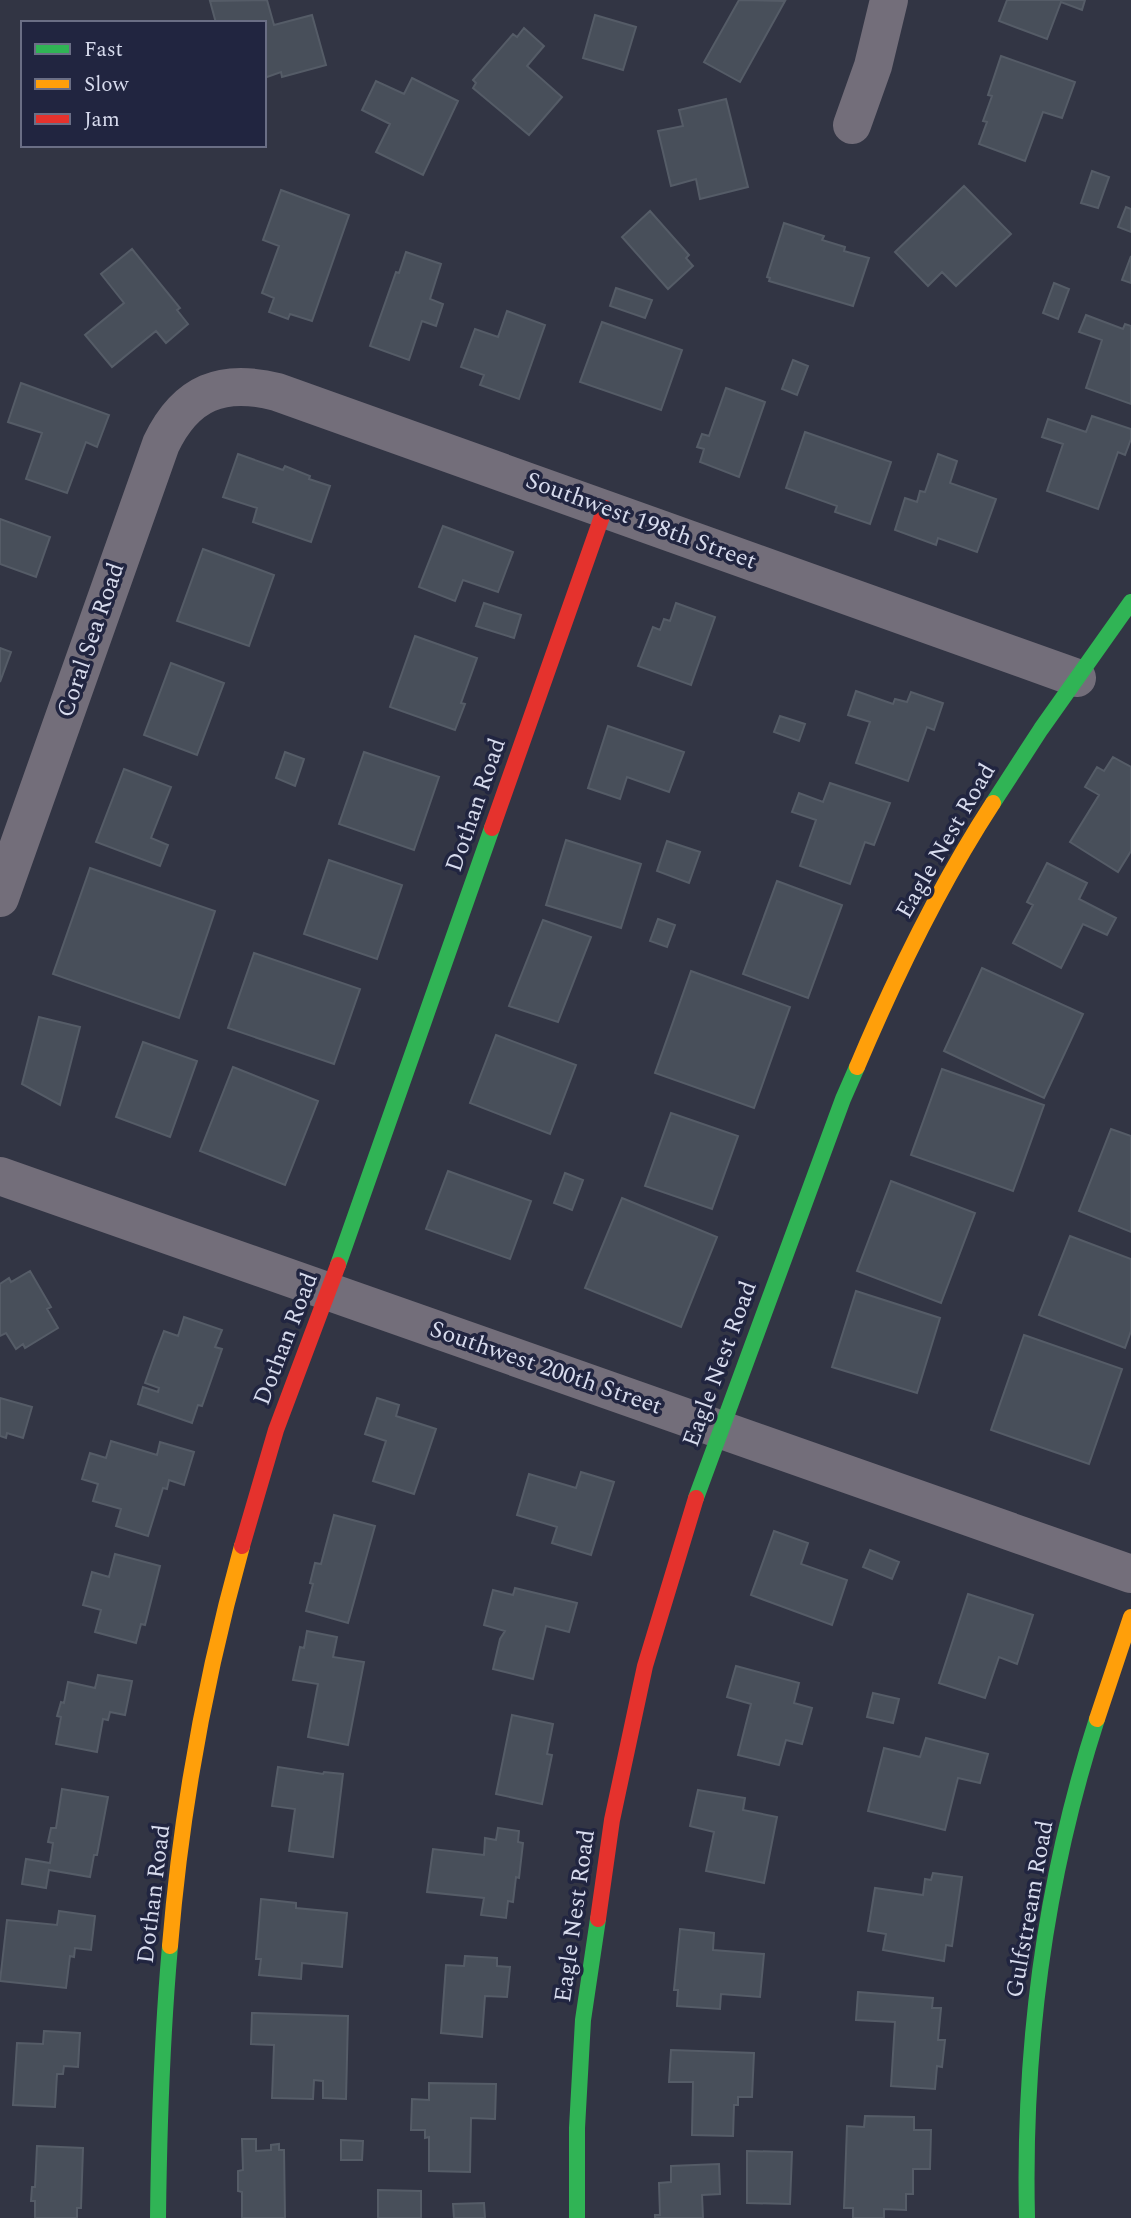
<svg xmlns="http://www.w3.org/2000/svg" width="1131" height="2218" font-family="Spectral,serif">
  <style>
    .building { fill: #484f5a; stroke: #555c67; stroke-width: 2 }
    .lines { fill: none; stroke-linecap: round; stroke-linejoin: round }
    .street { stroke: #736e7a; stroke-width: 38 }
    .fast { stroke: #30b455; stroke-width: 16 }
    .slow { stroke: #ff9f0a; stroke-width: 16 }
    .jam { stroke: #e5322d; stroke-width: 16 }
    .labels { text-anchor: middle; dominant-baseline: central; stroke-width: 7; stroke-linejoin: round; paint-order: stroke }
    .street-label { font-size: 24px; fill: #d7dbed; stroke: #212540 }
  </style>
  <rect width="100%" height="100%" fill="#323544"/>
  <path class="building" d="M267,0L274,25L312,15L326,65L282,77L281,72L264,78V23H216L210,1Z
    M739,0L785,1L740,82L704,62Z
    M1007,0H1085L1082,10L1061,2L1047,39L999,21Z
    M595,15L636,27L623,70L583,58Z
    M524,28L544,46L527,66L562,97L529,135L473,88L476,83L473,80L513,34L517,37Z
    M1001,56L1075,82L1062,118L1043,112L1025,161L979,144L987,122L983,121L992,96L988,95Z
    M412,78L458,101L423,175L376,152L390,124L362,110L376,81L404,94Z
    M726,99L748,187L700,199L696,179L671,186L658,131L683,126L679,110Z
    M1092,171L1109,177L1098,208L1081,203Z
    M964,186L1011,234L956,286L942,272L928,286L895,252Z
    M281,190L349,215L312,321L290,314L288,319L269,312L274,298L262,293L279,246L263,240Z
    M1126,207L1131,209V232L1118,227Z
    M650,211L689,255L686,258L693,266L668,289L622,237Z
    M784,223L824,236L822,240L845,247L844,251L869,258L853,306L769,281L770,278L767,277Z
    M132,249L180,308L177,310L188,324L166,343L156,331L112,367L85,335L124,303L101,274Z
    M406,252L441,264L430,299L443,304L436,326L422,321L409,360L370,346L396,272L399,273Z
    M1131,256V283L1122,280Z
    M1054,283L1069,289L1058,319L1043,313Z
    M616,288L652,300L645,318L610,306Z
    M507,311L545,325L519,399L480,385L484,375L461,367L475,329L498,337Z
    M1086,315L1123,329L1125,324L1131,326V404L1086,388L1102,340L1079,332Z
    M602,322L682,350L661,410L580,382Z
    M793,360L808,366L797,395L782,389Z
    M21,383L109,415L97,447L86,442L67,493L26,479L42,433L8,422Z
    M726,388L765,402L739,477L700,462L704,449L697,447L702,434L709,436Z
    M1092,416L1131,429V439L1125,455L1118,452L1098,509L1047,491L1063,444L1042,437L1048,419L1086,432Z
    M805,432L891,462L870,524L835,512L837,506L786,488Z
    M238,454L283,470L285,466L310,476L309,479L330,486L311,542L253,522L257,508L223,497Z
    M938,454L957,461L950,483L996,499L977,552L938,538L936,545L895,530L905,498L917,502L920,491L925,492Z
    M0,519L50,537L36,577L0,564Z
    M443,526L513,552L498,592L463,580L455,601L419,587Z
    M203,549L274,575L249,646L177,621Z
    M484,603L521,615L514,638L476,626Z
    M676,603L715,617L691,685L638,666L653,627L660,630L664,619L670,621Z
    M415,636L477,658L461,703L465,704L455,730L390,707Z
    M0,648L11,652L0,682Z
    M171,663L224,683L197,755L144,735Z
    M856,691L893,704L895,699L907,702L911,692L943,703L934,730L927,727L908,781L856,763L870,722L848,715Z
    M780,716L805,724L799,741L774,732Z
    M608,726L684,752L669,792L627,777L620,799L588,788Z
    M285,752L304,759L295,786L276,778Z
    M364,752L439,777L414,850L339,824Z
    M1113,757L1131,767V851L1118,872L1070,842L1099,795L1085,787L1097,767L1104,771Z
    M124,769L171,787L151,838L168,845L160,866L96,842Z
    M830,783L890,803L874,845L865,842L850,884L800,866L816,820L792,812L799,793L823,802Z
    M566,840L641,864L621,928L546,905Z
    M667,841L700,852L689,883L657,871Z
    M329,860L402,885L377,959L304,934Z
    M1047,863L1087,883L1079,899L1116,918L1107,935L1083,924L1061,968L1013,943L1033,905L1027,902Z
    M90,868L215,911L179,1018L53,974Z
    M777,881L842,905L808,998L743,974Z
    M658,919L675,925L667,947L650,941Z
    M543,920L591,937L558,1022L509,1006Z
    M254,953L360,989L334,1064L228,1028Z
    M982,968L1083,1014L1044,1098L944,1051Z
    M691,971L790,1007L754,1108L655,1073Z
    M39,1017L80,1027L60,1105L22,1084Z
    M496,1035L576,1065L550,1134L470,1103Z
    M143,1042L197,1061L170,1137L116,1117Z
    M233,1067L318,1101L285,1185L200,1151Z
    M942,1069L1044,1105L1013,1191L911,1155Z
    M671,1113L738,1136L712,1209L645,1186Z
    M1111,1129L1131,1136V1232L1079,1211Z
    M448,1171L531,1201L510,1259L426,1229Z
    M565,1173L583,1180L572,1210L554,1203Z
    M891,1181L975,1213L941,1303L857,1271Z
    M622,1198L717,1237L681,1327L585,1288Z
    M1070,1236L1131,1259V1331L1125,1348L1039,1315Z
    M30,1271L51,1307L47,1309L58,1328L25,1348L23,1344L16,1349L6,1333L0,1336V1284L9,1278L11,1282Z
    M856,1291L940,1318L917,1393L832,1367Z
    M184,1317L222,1330L215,1347L222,1349L202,1406L198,1405L192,1423L138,1404L143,1387L158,1392L159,1388L145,1383L154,1357L164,1331L178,1336Z
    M1024,1335L1122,1369L1089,1464L991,1430Z
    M0,1398L32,1407L23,1438L7,1433L6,1438L0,1436Z
    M377,1398L399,1405L396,1416L436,1429L414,1494L373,1481L386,1441L365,1434Z
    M111,1441L157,1455L160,1442L194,1452L184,1485L169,1480L167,1489L163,1488L148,1536L116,1526L121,1509L93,1501L98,1484L82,1479L90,1453L106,1458Z
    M581,1472L614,1482L591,1555L552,1543L557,1527L517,1515L529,1474L576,1488Z
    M334,1515L375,1526L348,1623L306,1611L313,1584L310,1583L315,1563L321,1564Z
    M774,1531L808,1543L801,1564L847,1580L832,1625L751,1595Z
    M870,1550L899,1562L892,1579L863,1567Z
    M115,1554L160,1566L145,1625L141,1624L136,1643L95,1632L101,1610L83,1605L92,1572L109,1577Z
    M515,1588L577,1603L569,1632L546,1626L533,1679L493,1669L500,1639L505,1631L484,1625L493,1590L513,1595Z
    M968,1594L1033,1615L1017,1664L999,1657L985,1698L939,1683Z
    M307,1631L337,1637L333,1657L364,1662L348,1745L308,1737L318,1684L293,1680L300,1647L304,1648Z
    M736,1666L799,1683L794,1703L812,1708L802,1744L786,1740L779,1765L738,1755L751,1704L727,1697Z
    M98,1675L132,1681L125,1715L110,1712L108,1720L103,1719L97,1752L56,1744L61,1717L57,1716L61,1702L64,1703L68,1682L95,1688Z
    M873,1693L899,1699L893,1723L867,1717Z
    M512,1715L553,1724L547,1754L552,1755L542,1804L496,1794Z
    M926,1738L988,1754L980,1783L958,1778L945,1830L868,1811L884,1748L920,1757Z
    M278,1767L323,1774L324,1772L343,1774L333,1857L289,1851L295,1809L272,1806Z
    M62,1789L108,1797L97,1855H94L90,1877L49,1870L46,1888L22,1884L26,1859L50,1863L53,1843L48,1842L51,1828H56Z
    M698,1790L745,1798L743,1810L777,1817L764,1883L706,1871L714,1832L690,1826Z
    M498,1828L519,1831L518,1842L523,1843L519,1878L516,1877L513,1902L508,1901L506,1918L481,1915L484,1898L427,1892L433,1849L484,1855L485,1838L496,1840Z
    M933,1873L962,1877L952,1946L946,1945L944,1961L883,1950L886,1934L868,1931L875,1888L923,1895L925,1879L931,1880Z
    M261,1899L296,1903V1908L347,1913L342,1967L302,1963L301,1979L259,1975L261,1959H256Z
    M59,1911L95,1916L91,1950L75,1948L74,1957L70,1956L66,1988L0,1981L7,1920L57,1925Z
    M680,1929L714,1933L713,1950L764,1954L760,1997L721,1994L720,2009L677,2006L678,1990H674Z
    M465,1956L497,1958V1966L510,1967L507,1997L485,1996L482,2037L441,2033L446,1965L464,1966Z
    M858,1992L933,1998L932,2008H941L938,2040H945L942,2067L937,2066L935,2089L891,2086L895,2022L856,2020Z
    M252,2013L348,2016L346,2099L323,2098V2081L314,2080L313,2099L272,2098L274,2045L251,2044Z
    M44,2031L80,2033L78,2067L64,2066L63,2074H57L55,2107L13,2105L17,2043L43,2044Z
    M671,2050L754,2053L752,2097H738V2105H734L733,2136L692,2135L693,2082H669Z
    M429,2083L496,2084L495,2119L471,2118L470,2172L429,2171V2137L425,2138V2130H411L412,2099L429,2100Z
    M865,2116L914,2117V2130H931L930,2169H913V2194H906V2210L884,2209V2218H853V2208H844L847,2126L864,2127Z
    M242,2139H256V2151L271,2150V2145L279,2144V2150H284L285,2218H242V2192L238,2191V2171L243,2170Z
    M341,2140L363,2141L362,2160H341Z
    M37,2146L83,2148L81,2208H77V2218H35V2201H31L32,2187H35Z
    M747,2151L792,2152L790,2204L747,2203Z
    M719,2164L720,2194L702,2195L703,2218H655V2215H660L659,2183L671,2182V2166Z
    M378,2190L421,2191V2218H378Z
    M484,2203L485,2218H454L453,2204Z"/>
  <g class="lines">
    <path class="street" d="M852,125L873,66L889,0
      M0,898L161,444C186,392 222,378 277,392L1077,678
      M0,1176L1131,1574"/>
    <path class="fast" d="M993,803L1041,729L1131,602
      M338,1265L492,828
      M696,1498L843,1099L857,1067
      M158,2218C159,2127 162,2037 170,1946
      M577,2218V2128L583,2020L598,1919
      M1027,2218C1023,2049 1045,1880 1097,1719"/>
    <path class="slow" d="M857,1067C895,977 939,886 993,803
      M1097,1719L1131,1617
      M170,1946C181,1811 206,1675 242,1546"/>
    <path class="jam" d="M492,828L605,508
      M242,1546L276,1430L338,1265
      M598,1919L612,1820L645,1666L696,1498"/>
  </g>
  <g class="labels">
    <g class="street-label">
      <text transform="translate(641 521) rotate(20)">Southwest 198th Street</text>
      <text transform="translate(91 640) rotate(-71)">Coral Sea Road</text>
      <text transform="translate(476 805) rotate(-71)">Dothan Road</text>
      <text transform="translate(946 841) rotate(-60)">Eagle Nest Road</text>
      <text transform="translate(286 1339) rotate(-69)">Dothan Road</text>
      <text transform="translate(720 1364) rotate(-70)">Eagle Nest Road</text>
      <text transform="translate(546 1368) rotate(19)">Southwest 200th Street</text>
      <text transform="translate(154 1894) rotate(-83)">Dothan Road</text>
      <text transform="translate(1030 1909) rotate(-80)">Gulfstream Road</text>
      <text transform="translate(575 1916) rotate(-82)">Eagle Nest Road</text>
    </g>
  </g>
  <rect x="21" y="21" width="245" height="126" fill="#212540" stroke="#6a6e85" stroke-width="2"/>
  <rect x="35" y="44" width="35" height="10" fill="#30b455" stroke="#6a6e85" stroke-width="2"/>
  <text x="84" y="56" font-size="21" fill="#d7dbed">Fast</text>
  <rect x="35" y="79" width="35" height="10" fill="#ff9f0a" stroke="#6a6e85" stroke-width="2"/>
  <text x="84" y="91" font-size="21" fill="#d7dbed">Slow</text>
  <rect x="35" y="114" width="35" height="10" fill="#e5322d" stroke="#6a6e85" stroke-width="2"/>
  <text x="84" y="126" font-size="21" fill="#d7dbed">Jam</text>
</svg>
